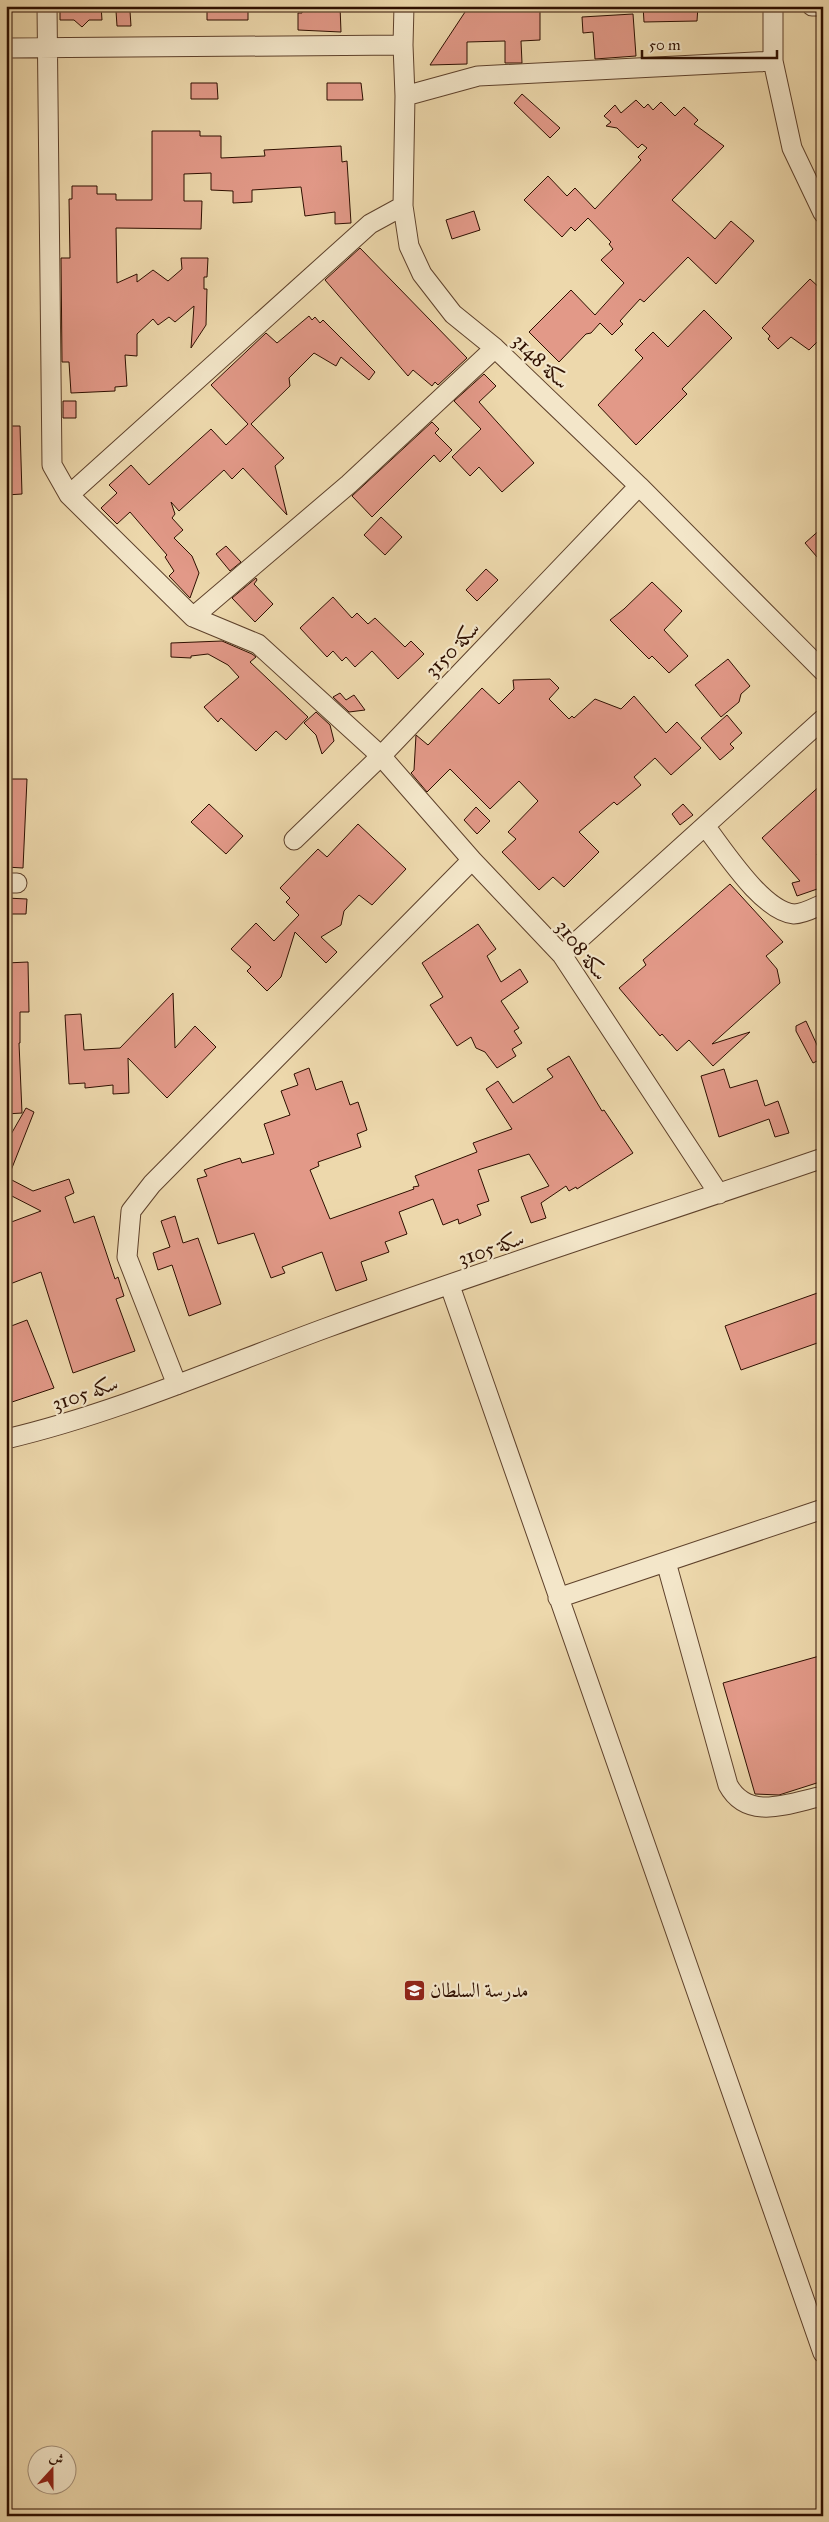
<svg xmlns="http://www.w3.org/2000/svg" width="829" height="2522" font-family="'IM FELL Great Primer',Amiri,serif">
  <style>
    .building { fill: #e29988; stroke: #2e0f00 }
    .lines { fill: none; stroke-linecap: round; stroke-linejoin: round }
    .minor-casing { stroke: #5e412b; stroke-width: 21 }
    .minor { stroke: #f3e6c9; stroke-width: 19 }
    .labels { text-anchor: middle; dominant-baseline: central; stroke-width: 4.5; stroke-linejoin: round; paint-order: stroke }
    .street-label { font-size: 20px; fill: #2e0f00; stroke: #f3e6c9 }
    .poi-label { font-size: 20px; fill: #2e0f00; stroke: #f3e6c9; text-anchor: start }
  </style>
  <rect width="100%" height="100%" fill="#edd8ac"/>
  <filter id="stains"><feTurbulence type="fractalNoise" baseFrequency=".004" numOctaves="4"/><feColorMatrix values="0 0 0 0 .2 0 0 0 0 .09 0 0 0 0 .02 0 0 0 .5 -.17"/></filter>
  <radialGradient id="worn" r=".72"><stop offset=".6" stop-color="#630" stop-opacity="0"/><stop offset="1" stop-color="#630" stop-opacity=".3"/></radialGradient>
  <path class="building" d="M60,6H101L102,20H89L82,27L74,20H60Z
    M207,6H248V20H207Z
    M302,6H340L341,32L298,30V13H302Z
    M469,6H540V40L521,41L522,63H505V41L467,42V64L430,65Z
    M643,6H698L697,21L644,22Z
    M116,11H130L131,26H117Z
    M633,14L636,56L595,59L593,32L583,33L582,17Z
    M191,83H217L218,99H191Z
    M327,83H361L363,100H327Z
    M522,94L560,128L550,138L514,103Z
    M636,100L644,108L648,104L653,110L661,102L675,116L684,107L698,120L694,124L724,146L672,200L715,239L731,221L754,241L716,284L688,257L644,302L640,299L620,321L623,324L612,335L600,323L591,333L586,334L559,362L529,332L571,290L595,315L624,283L601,260L613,249L609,244L611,242L588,218L575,231L571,227L562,237L524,200L548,176L567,196L575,188L595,209L641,160L638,157L647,148L642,144L638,148L617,128L606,126L611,122L604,116L615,105L621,113Z
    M152,131H200V136H221V158L265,156L264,150L341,146L342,162L347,161L351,223L335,224V212L305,216L301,187L252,190V202L233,203V191L211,190V173L184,174V201H202L201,229L116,228L117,283L137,274V282L153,270L168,281L182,269L181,258H208L207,277H204V289H207L206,325L191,348L194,306L175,322L169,317L158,325L153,319L137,334V356L125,355L127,386L115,387V391L71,393L69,362H62L61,258H70L69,199H72V186H97V194H116V200H152Z
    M474,211L480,230L452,239L446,220Z
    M360,248L467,358L438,385L435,382L432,386L413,370L408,376L325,280Z
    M810,279L823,291V336L809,350L791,337L778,349L768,339L770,336L762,328Z
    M704,310L732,338L682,389L687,394L636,445L598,405L643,358L635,350L653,332L668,347Z
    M309,316L312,320L315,317L320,323L323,320L375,372L369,380L341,357L336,366L314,353L289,378L290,386L251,424L284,458L275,466L287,515L243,468L232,479L224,470L179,511L171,502L175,514L172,518L183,530L174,538L192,556L199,573L190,598L169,576L174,571L165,557L167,555L130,512L117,524L101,508L117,493L109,485L131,465L149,485L211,429L226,445L248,424L211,385L266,333L277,343Z
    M484,374L496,386L479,402L534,463L502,492L479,467L470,476L452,457L481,429L454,401Z
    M63,401H76V418H63Z
    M432,422L439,429L435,433L452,450L440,462L434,455L372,517L352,496Z
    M6,426H20L22,494L6,495Z
    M381,517L402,537L385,555L364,535Z
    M823,527V564L805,543Z
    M226,546L241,562L230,571L216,554Z
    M486,569L498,580L477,601L466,590Z
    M256,578L257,580L254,584L273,604L255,622L232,598Z
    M652,582L682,611L664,630L688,656L669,673L652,656L649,659L610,620L624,609Z
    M333,597L352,618L357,613L368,624L375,618L405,647L411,641L424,654L398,679L372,651L355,667L346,657L342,661L333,651L327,657L300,628Z
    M222,641L252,654L256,657L250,662L308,717L286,740L276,731L256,751L221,718L218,722L204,707L239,677L228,665L208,654L191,656V658L171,657V643Z
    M728,659L750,686L741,694L739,702L721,717L695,685Z
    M550,679L559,688L549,699L569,719L572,716L574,718L595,699L621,709L634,696L666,733L677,722L701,748L671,775L655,758L634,777L641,785L617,805L614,802L579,832L599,852L564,887L553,877L539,890L502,852L516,839L508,832L538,801L519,781L490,809L450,769L427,792L411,773L414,770L416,735L428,745L482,688L499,704L514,689L513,680Z
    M340,693L346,700L354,695L365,710L349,712L333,697Z
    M316,712L330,725L334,741L322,754L316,735L304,723Z
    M727,715L742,733L730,744L734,748L720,760L701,738Z
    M6,779H27L23,868L6,867Z
    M823,783V849L817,854L823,871V887L797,896L792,883L800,881L762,838Z
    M209,804L243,836L226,854L191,822Z
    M683,804L693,815L680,825L672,814Z
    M476,807L490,821L477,834L464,820Z
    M358,824L406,869L372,905L359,895L344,911L341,925L321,937L337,952L326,963L295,932L281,977L267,991L247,971L251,967L231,949L256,923L274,941L299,915L286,902L290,898L280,888L318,849L327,857Z
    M730,884L783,942L766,956L777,969L780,983L712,1044L750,1032L713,1066L689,1040L677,1051L662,1034L660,1036L619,988L646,965L643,960Z
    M6,898L27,899L26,914H6Z
    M478,924L496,949L487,956L501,982L520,969L528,982L501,1001L519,1028L514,1031L522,1043L512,1049L516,1056L497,1068L485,1052L476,1048L471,1037L457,1046L430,1005L443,997L422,963Z
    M28,962L29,1012H20V1043H19L22,1113L6,1114V963Z
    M173,993L175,1048L195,1026L216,1047L167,1098L128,1058L129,1093L113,1094V1085L85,1088V1083L69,1084L65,1015L81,1014L84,1050L120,1048Z
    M806,1021L823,1058L813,1063L796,1031V1026Z
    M569,1056L602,1111L604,1110L633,1153L577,1189L576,1187L569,1191L566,1186L541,1203L546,1218L531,1223L521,1197L549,1186L529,1154L478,1170L489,1201L477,1205L481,1215L459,1224L458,1219L443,1225L433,1199L399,1212L407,1234L385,1242L389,1252L361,1262L367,1280L336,1291L322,1252L282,1267L285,1273L271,1278L254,1233L218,1244L197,1179L207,1176L204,1170L221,1164L240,1158L242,1163L274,1154L264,1124L290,1115L281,1091L298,1085L294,1074L309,1068L316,1090L342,1081L350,1105L358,1102L367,1130L357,1134L361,1147L318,1162L319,1166L310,1170L330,1219L414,1189L413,1187L419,1186L415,1176L477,1152L473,1143L512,1129L486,1089L498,1081L513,1103L553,1077L547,1069Z
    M724,1069L730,1088L757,1080L765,1106L778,1101L789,1133L775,1137L769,1119L719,1137L701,1076Z
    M26,1108L34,1112L8,1178L33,1191L69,1179L74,1193L65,1197L74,1223L94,1216L115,1279L118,1277L124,1296L116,1299L135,1351L73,1373L41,1272L10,1284L6,1274V1224L41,1211L6,1193V1143Z
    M175,1216L183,1243L198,1238L221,1304L189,1316L172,1265L158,1270L153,1253L170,1247L161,1221Z
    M823,1291V1341L741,1370L725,1326Z
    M27,1320L54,1388L6,1404V1328Z
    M823,1655V1781L779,1795L755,1794L723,1683Z"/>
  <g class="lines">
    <defs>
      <path id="minor" d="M47,6L52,465L69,495L193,617L258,644L381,756L472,860L562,955L719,1194
        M404,6L403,45L405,96L403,206L409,246L422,274L453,314L495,348L639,486L823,671
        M773,6V61L792,148L823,213
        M812,6H823
        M6,48L403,45
        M405,96L478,76L773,61
        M69,495L370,224L403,206
        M193,617L349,484L495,348
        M705,826C724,850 762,911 794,914C803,914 814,908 823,904
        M294,840L381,756L639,486
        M6,883H17
        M562,955L823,719
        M450,1286L823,2353
        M177,1385L127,1257L131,1211L152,1184L472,860
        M6,1439C116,1413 220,1367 326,1328C490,1268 657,1215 823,1158
        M666,1562L728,1785C748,1822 790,1803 823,1796
        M558,1598L823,1509"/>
    </defs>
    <use href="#minor" class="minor-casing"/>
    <use href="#minor" class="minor"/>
  </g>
  <defs>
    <symbol id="school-square" viewBox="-11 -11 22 22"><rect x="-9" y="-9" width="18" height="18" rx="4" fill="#8f2418" stroke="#f3e6c9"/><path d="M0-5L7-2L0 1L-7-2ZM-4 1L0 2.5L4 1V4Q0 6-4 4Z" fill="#fff"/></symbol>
  </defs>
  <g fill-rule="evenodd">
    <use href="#school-square" x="402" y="1978" width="25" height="25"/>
  </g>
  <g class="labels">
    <g class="street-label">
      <text transform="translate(541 361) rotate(44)">سكة 3148</text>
      <text transform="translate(452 649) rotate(-46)">سكة 3150</text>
      <text transform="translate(582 950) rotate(52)">سكة 3108</text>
      <text transform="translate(491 1248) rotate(-19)">سكة 3105</text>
      <text transform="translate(85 1393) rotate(-19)">سكه 3105</text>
    </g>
    <g class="poi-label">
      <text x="430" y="1990">مدرسة السلطان</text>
    </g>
  </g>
  <rect width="829" height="2522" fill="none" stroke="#edd8ac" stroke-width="25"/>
  <rect x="8" y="8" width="814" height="2507" fill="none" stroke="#2e0f00" stroke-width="2.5"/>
  <rect x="12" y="12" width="804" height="2497" fill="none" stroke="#2e0f00"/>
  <g transform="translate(52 2470) rotate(21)"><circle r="24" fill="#f3e6c9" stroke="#a49079"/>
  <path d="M0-4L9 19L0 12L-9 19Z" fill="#8f2418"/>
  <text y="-8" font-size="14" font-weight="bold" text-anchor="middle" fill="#2e0f00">ش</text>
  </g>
  <path d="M642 50v8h135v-8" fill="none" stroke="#2e0f00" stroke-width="2.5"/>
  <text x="649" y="50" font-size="15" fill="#2e0f00" stroke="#f3e6c9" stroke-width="4" paint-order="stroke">50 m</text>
  <rect width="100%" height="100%" filter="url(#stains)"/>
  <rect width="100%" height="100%" fill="url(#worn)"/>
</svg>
